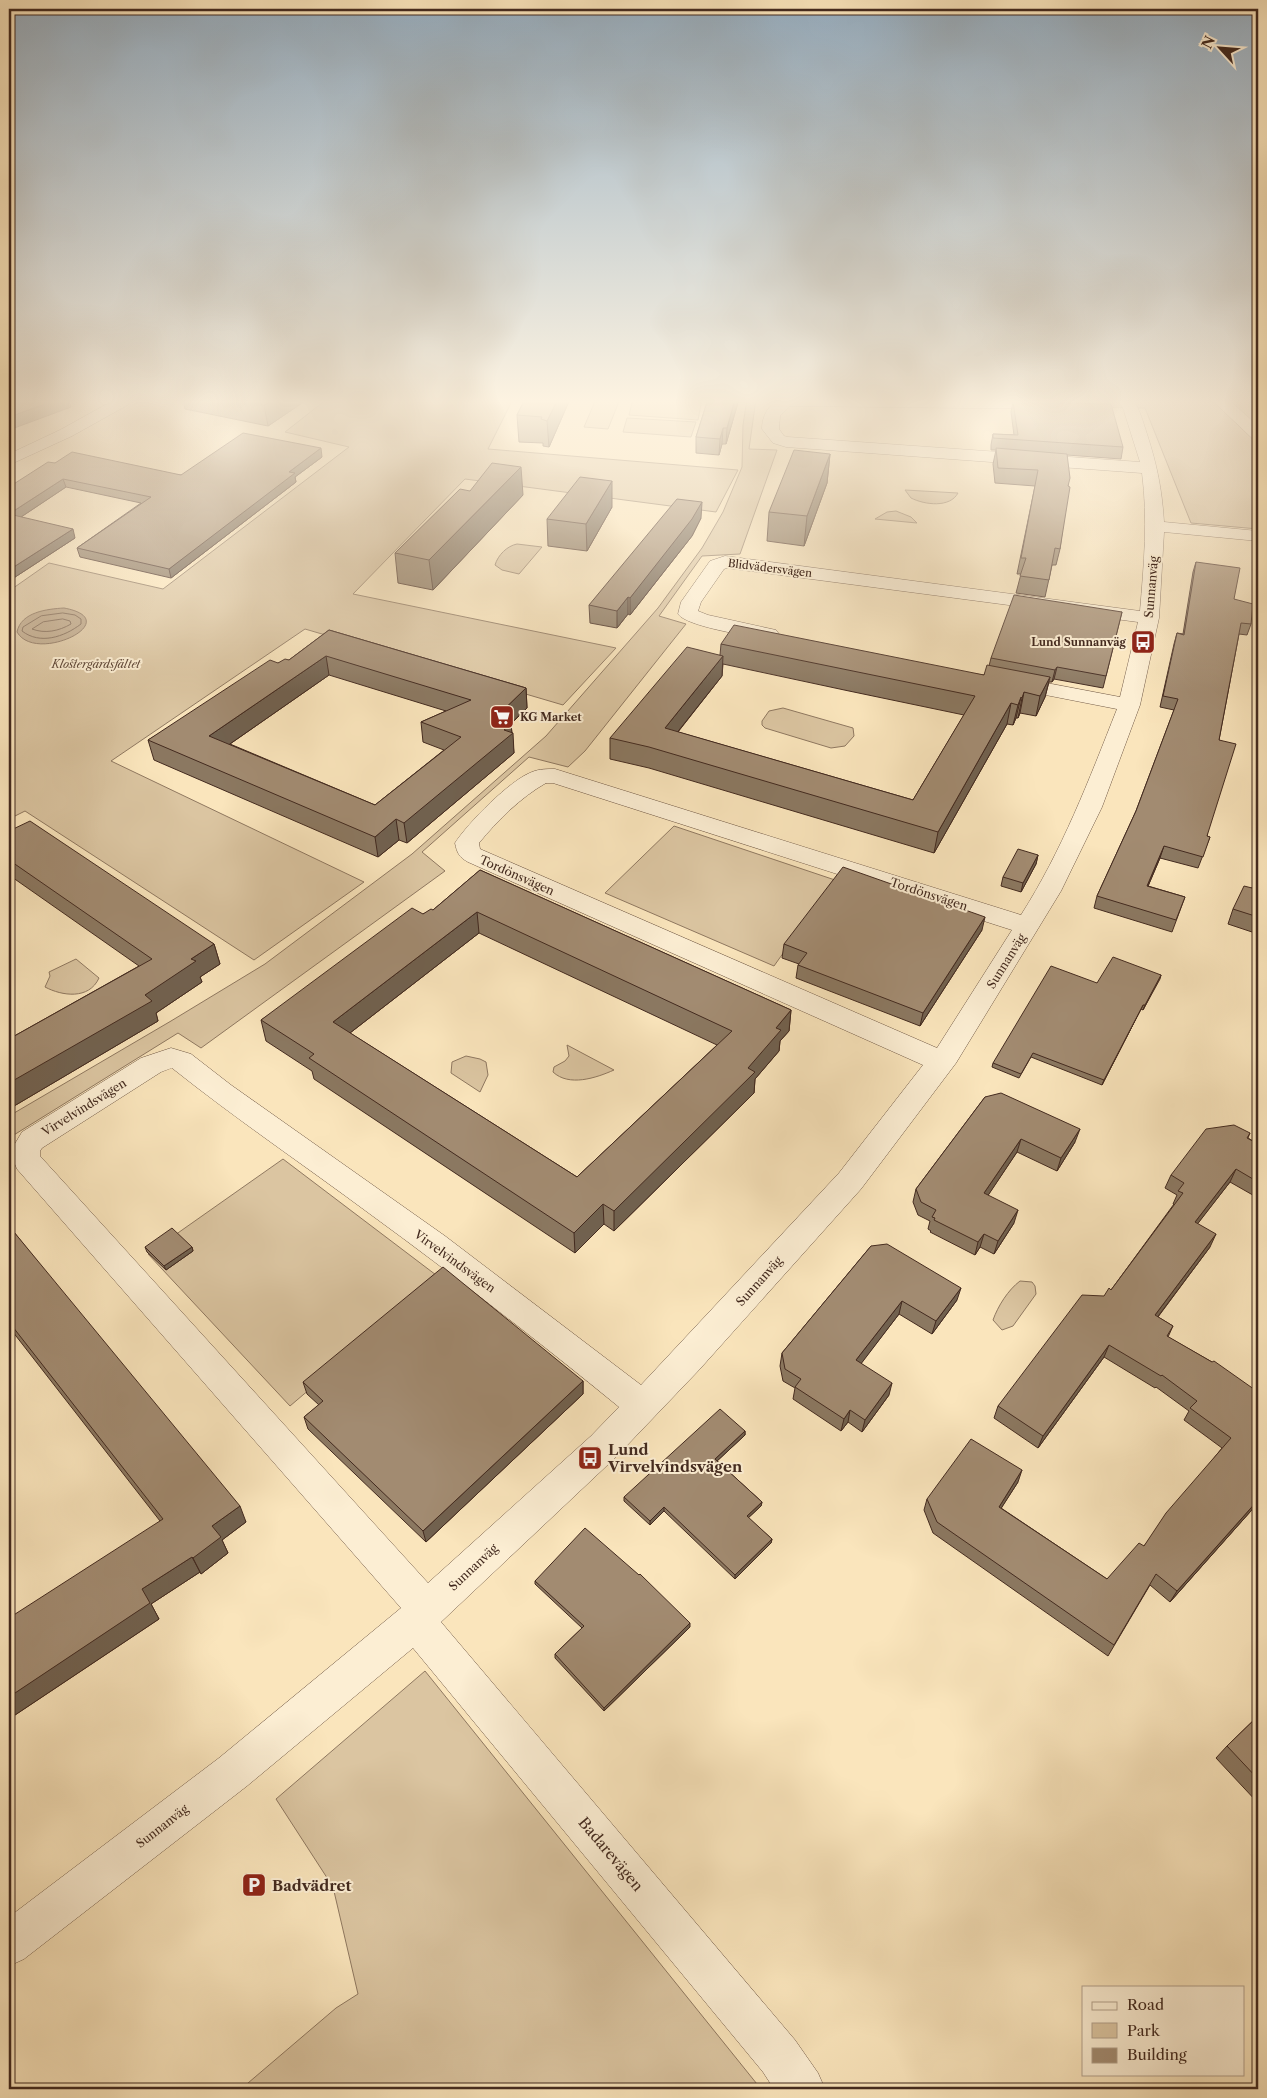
<svg xmlns="http://www.w3.org/2000/svg" width="1267" height="2098" font-family="'Libre Caslon Text',serif">
  <style>
    .green { fill: #dbc5a1; stroke: #8f7860 }
    .water { fill: #bca587; stroke: #8c745d }
    .lines { fill: none; stroke-linecap: round; stroke-linejoin: round }
    .shore { stroke: #806853; stroke-width: 1 }
    .minor-casing { stroke: #715946; stroke-width: 1 }
    .minor { fill: #fceed3; fill-rule: evenodd }
    .wall { fill: #8b7861; stroke: #432a1f; fill-rule: evenodd }
    .shaded-wall { fill: #71614f; stroke: #432a1f }
    .building { fill: #a28b71; stroke: #432a1f; fill-rule: evenodd }
    .labels { text-anchor: middle; dominant-baseline: central; stroke-width: 4; stroke-linejoin: round; paint-order: stroke }
    .far-street-label { font-size: 11px; fill: #432a1f; stroke: #fceed3 }
    .far-poi-label { font-size: 11px; font-weight: bold; fill: #432a1f; stroke: #fceed3; text-anchor: end }
    .far-park-label { font-size: 11px; font-style: italic; fill: #614939; stroke: #fceed3 }
    .street-label { font-size: 12px; fill: #432a1f; stroke: #fceed3 }
    .near-poi-label { font-size: 15px; font-weight: bold; fill: #432a1f; stroke: #fceed3; text-anchor: start }
    .near-street-label { font-size: 15px; fill: #432a1f; stroke: #fceed3 }
  </style>
  <rect width="100%" height="100%" fill="#fae5bc"/>
  <filter id="stains"><feTurbulence type="fractalNoise" baseFrequency=".004" numOctaves="4"/><feColorMatrix values="0 0 0 0 .2 0 0 0 0 .09 0 0 0 0 .02 0 0 0 .5 -.17"/></filter>
  <radialGradient id="worn" r=".72"><stop offset=".6" stop-color="#630" stop-opacity="0"/><stop offset="1" stop-color="#630" stop-opacity=".3"/></radialGradient>
  <path class="green" d="M327,399H513L488,449L738,470L716,512L465,479L353,594L616,648L563,705L305,629L111,761L364,882L254,960L25,811L9,819V591L49,563L163,589L349,447L285,432Z
    M596,399H620L608,429L584,427Z
    M633,399H702L698,420L629,415Z
    M747,399H756L749,449L777,450L740,554L702,556L659,616L686,624L585,751L568,767L529,757L422,852L445,871L201,1048L178,1033L9,1138V1116L171,1021L265,964L412,854L546,736L658,608L702,548L723,512L742,467L743,425Z
    M1059,399H1247L1258,408V529L1191,523L1145,408L1062,407Z
    M627,418L696,422L691,437L623,432Z
    M905,490L958,493C950,508 925,505 911,498Z
    M896,511L911,517L917,523L875,519L887,512Z
    M517,544L542,547L519,574L502,570L495,565C498,555 507,546 517,544Z
    M783,708L853,728L854,736L845,746L831,748L765,728L762,725V721L769,711Z
    M674,826L835,880L774,966L605,893Z
    M76,959L99,978C89,1000 62,996 45,987L50,976L49,972Z
    M567,1045L614,1070C596,1078 569,1087 553,1072L554,1067L565,1061L569,1056Z
    M466,1056L480,1059L486,1062L488,1075L480,1092L451,1073L452,1062Z
    M283,1159L440,1278L290,1406L148,1254Z
    M1020,1281L1032,1282L1035,1286L1036,1294L1013,1326L1002,1330L993,1320C998,1306 1008,1290 1020,1281Z
    M425,1671L761,2089H241L336,2008L358,1994L333,1887L276,1799Z"/>
  <path class="water" d="M64,608C128,620 36,665 17,632C21,612 47,609 64,608Z"/>
  <g class="lines">
    <path class="shore" d="M63,613L75,615L81,619V624C64,637 40,645 22,631L23,627L41,616Z
      M63,619L70,621L71,624C59,631 45,634 32,629L43,622Z"/>
    <defs>
      <path id="minor" d="M116,399H135L133,402L72,436L9,465V454L60,430Z
        M780,399L1050,401L1056,403L1058,406L1056,409L790,406L780,416L779,429L784,436L788,437L1140,462L1123,408L1117,399H1133C1140,410 1143,422 1147,434C1157,465 1162,489 1164,522L1258,531V541L1164,532L1159,618L1140,705L1102,807L1061,891L956,1063L861,1189L699,1370L615,1458L441,1622L795,2040L818,2073L825,2089H774L763,2072L413,1648L247,1786L24,1959L9,1966V1917L219,1758L401,1608L17,1169L10,1152L22,1132L141,1058L171,1048L191,1054L231,1085L445,1236L641,1385L839,1173L923,1065L468,862C459,857 457,853 455,843C468,823 510,780 532,772C539,769 547,769 555,769L1021,915C1062,851 1089,780 1117,709L1010,688L1003,686L1000,682L1003,678L1010,676L1120,697L1138,622L727,568L724,569L701,602L698,611L708,615L776,630L779,634L776,638L769,640C751,636 687,627 678,614L681,602L710,561L725,556L1140,611C1144,564 1148,519 1142,473L786,447L773,443L762,429C762,416 768,405 780,399ZM546,783H553L1012,930L937,1048L480,849L479,843C497,821 521,797 546,783ZM172,1068C236,1119 304,1165 370,1214C455,1276 538,1341 619,1407L591,1436L428,1583L40,1156V1151L42,1148L161,1072Z
        M1211,399H1228L1258,426V440L1252,438Z"/>
    </defs>
    <use href="#minor" class="minor-casing"/>
    <use href="#minor" class="minor"/>
  </g>
  <path class="wall" d="M183,399H308L268,426L185,409Z
    M525,399H570L549,447L543,446V443L519,442L517,415Z
    M708,399H739L726,444H722L719,455L696,453V437Z
    M1008,399H1051V400Z
    M1013,402L1123,447L1121,459L1067,455L1068,486L1060,549L1056,565H1052L1045,597L1016,593L1021,574H1017L1035,486L995,483L993,464L996,450H991V445L993,434L1014,435L1011,412Z
    M830,454L827,483L804,546L767,541L769,512Z
    M322,457L295,477L296,482L171,578L80,557L77,548L141,503L66,487L21,517L75,538L9,581V487L55,463L181,475Z
    M470,491L523,495L433,590L398,583L395,553Z
    M612,507L587,551L548,546L547,519Z
    M701,518L692,536L630,615L628,614L617,628L590,623L589,605Z
    M1196,562L1234,599L1251,624L1247,635L1239,634L1219,740L1207,836L1210,837L1198,868L1160,858L1148,886L1185,897L1172,932L1094,908L1097,896L1136,811L1174,710L1160,707L1174,644L1177,633L1183,634L1193,572Z
    M1122,612L1103,688L1054,679L1052,682H1049L1045,697L1036,716L1020,713L1018,718H1016L1013,725L1007,724L934,853L649,768L610,759V738L720,655L721,644L984,675L989,666L991,658ZM723,664L849,691L964,715L913,800L678,732L722,676Z
    M329,630L526,688L527,708L511,724L514,753L407,843L399,840L378,857L154,760L148,740L278,663L289,660ZM329,675L446,711L421,722L423,742L444,750L375,805L230,744Z
    M9,831L214,944L220,964L200,977L202,982L156,1013L158,1021L9,1109V1039L139,966L9,875Z
    M1038,855L1036,864L1021,892L1001,886L1003,877Z
    M480,870L791,1010L789,1031L780,1041L779,1051L755,1079L754,1093L614,1231L604,1224L575,1253L314,1079L312,1071L266,1041L261,1020L423,914L433,910ZM479,933L717,1045L577,1177L350,1033Z
    M1258,874V934L1228,924L1233,909L1252,888Z
    M982,930L920,1026L796,978L798,965L799,964L782,958L784,944Z
    M1161,975L1143,1010L1141,1009L1102,1085L1031,1057L1019,1078L992,1067L993,1063L1097,983Z
    M985,1097L1075,1142L1057,1171L1017,1152L988,1195L1014,1223L994,1254L980,1247L975,1255L930,1232L931,1231L928,1229L930,1221L918,1215L913,1202L916,1189Z
    M1250,1133L1248,1138L1258,1144V1198L1230,1182L1197,1224L1210,1247L1158,1317L1173,1326L1168,1337L1212,1362L1258,1503L1170,1602L1150,1585L1108,1656L933,1533L924,1510L927,1499L1018,1482L1001,1508L1107,1579L1144,1546L1222,1448L1184,1420L1189,1411L1156,1387L1155,1388L1104,1357L1038,1448L994,1418L998,1406L1104,1296L1111,1290L1174,1204H1173L1177,1195L1165,1188L1171,1175Z
    M9,1226L246,1522L222,1540L228,1553L201,1574L200,1572L151,1604L159,1619L9,1719L160,1521L9,1327Z
    M871,1246L957,1300L932,1334L899,1314L861,1363L889,1395L862,1432L848,1422L841,1431L793,1399L795,1388L783,1381L780,1366L782,1353Z
    M145,1247H192L193,1251L166,1270L147,1252Z
    M583,1381V1394L426,1542L308,1429L304,1417L319,1405L307,1394L303,1382Z
    M745,1431V1435L717,1461L762,1502L761,1506L748,1518L772,1539L771,1543L735,1579L664,1511L650,1525L624,1501V1497Z
    M639,1575L690,1627L604,1711L555,1658V1654L582,1628L535,1584V1581Z
    M1258,1716V1803L1216,1758L1227,1746Z"/>
  <path class="shaded-wall" d="M59,399H68L71,407L9,430V417Z
    M274,399H308L268,426L264,405Z
    M558,399H570L549,447L547,421Z
    M735,399H739L726,444L727,428Z
    M723,428L722,444L719,455L720,439Z
    M321,448L322,457L295,477L296,482L171,578L169,569L289,472Z
    M830,454L827,483L804,546L807,516Z
    M521,467L523,495L433,590L429,560Z
    M63,479L66,487L12,523L9,514Z
    M612,481V507L587,551L586,524Z
    M702,502L701,518L692,536L630,615V598Z
    M73,529L75,538L9,581V570Z
    M628,597V614L617,628V611Z
    M326,656L329,675L214,755L209,736Z
    M723,656L722,676L664,749L665,728Z
    M1057,667L1054,679L1052,682L1055,670Z
    M1050,677L1045,697L1036,716L1040,696Z
    M526,688L527,708L508,726L511,724L512,734L513,733L514,753L407,843L404,823L495,718Z
    M1024,692L1020,713L1018,718L1022,698Z
    M1021,697L1016,718L1013,725L1018,705Z
    M1011,703L1007,724L934,853L938,832Z
    M396,819L399,840L378,857L375,837Z
    M1164,846L1160,858L1143,898L1147,886Z
    M1038,855L1036,864L1021,892L1023,883Z
    M477,912L479,933L337,1043L333,1022Z
    M985,917L982,930L920,1026L923,1013Z
    M214,944L220,964L200,977L202,982L156,1013L158,1021L9,1109V1083L145,995L191,959Z
    M1161,975L1160,979L1143,1010L1145,1005Z
    M1143,1005L1141,1009L1102,1085L1104,1080Z
    M791,1010L789,1031L780,1041L779,1051L755,1079L754,1093L614,1231V1211L748,1068L776,1028Z
    M1080,1129L1075,1142L1057,1171L1061,1158Z
    M1021,1139L1017,1152L981,1206L984,1193Z
    M1236,1169L1230,1182L1189,1235L1195,1222Z
    M603,1204L604,1224L575,1253L574,1233Z
    M1018,1210L1014,1223L994,1254L998,1241Z
    M984,1234L980,1247L975,1255L978,1242Z
    M1216,1234L1210,1247L1150,1327L1155,1315Z
    M192,1247L193,1251L166,1270L164,1266Z
    M961,1288L957,1300L932,1334L936,1321Z
    M902,1301L899,1314L854,1373L856,1360Z
    M1109,1345L1104,1357L1038,1448L1043,1436Z
    M583,1381V1394L426,1542L423,1531Z
    M892,1383L889,1395L862,1432L865,1420Z
    M850,1410L848,1422L841,1431L844,1419Z
    M745,1431V1435L715,1463V1459Z
    M1022,1470L1018,1482L995,1518L999,1507Z
    M1258,1500V1503L1170,1602L1177,1591Z
    M762,1502L761,1506L746,1520L747,1516Z
    M240,1506L246,1522L222,1540L228,1553L201,1574L193,1558L212,1526Z
    M664,1507V1511L650,1525V1521Z
    M772,1539L771,1543L735,1579V1575Z
    M192,1557L200,1572L151,1604L159,1619L9,1719V1697L142,1589Z
    M690,1623V1627L604,1711V1708Z"/>
  <path class="building" d="M9,399H59L9,417Z
    M232,399H274L264,405Z
    M525,399H558L547,421L541,419L542,417L517,415Z
    M708,399H735L727,428H723L720,439L696,437Z
    M1013,402L1111,404L1123,447L993,438V434L1018,435Z
    M243,433L321,448L289,472L295,473L169,569L77,548L151,497L63,479L9,514L73,529L9,570V487L48,462L55,463L72,452L181,475Z
    M996,448L1067,454L1070,478L1068,486L1070,487L1060,549L1055,548L1049,580L1020,576L1026,558H1021L1038,470L998,468Z
    M794,450L830,454L807,516L769,512Z
    M492,463L521,467L429,560L395,553L460,489L470,491Z
    M580,477L612,481L586,524L547,519Z
    M677,499L702,502L692,519L630,598L628,597L617,611L589,605Z
    M1196,562L1240,568L1234,599L1253,604L1251,624L1241,623L1219,740L1236,744L1207,836L1210,837L1203,857L1164,846L1147,886L1185,897L1176,920L1097,896L1136,811L1178,699L1163,696L1177,633L1184,635Z
    M1014,595L1122,612L1106,676L1057,667L1055,670L991,658Z
    M734,625L984,675L987,665L1050,677L1040,696L1024,692L1022,698L1021,697L1018,705L1011,703L938,832L649,747L610,738L687,647L723,656L665,728L913,800L975,696L721,644Z
    M329,630L526,688L495,718L511,724L504,730L513,733L404,823L396,819L375,837L148,740L270,660L278,663L285,659L289,660ZM326,656L471,700L421,722L461,737L375,805L209,736Z
    M30,821L214,944L191,959L196,961L145,995L152,1001L9,1083V1039L152,959L9,860V831Z
    M1018,849L1038,855L1023,883L1003,877Z
    M843,867L985,917L923,1013L798,965L807,953L784,944Z
    M480,870L791,1010L776,1028L781,1030L748,1068L755,1072L614,1211L603,1204L574,1233L309,1058L314,1054L261,1020L412,908L423,914L431,909L433,910ZM477,912L732,1031L577,1177L333,1022Z
    M1258,874V917L1233,909L1244,886L1252,888Z
    M1113,957L1161,975L1145,1005H1143L1104,1080L1033,1053L1021,1074L993,1063L1051,966L1097,983Z
    M1001,1093L1080,1129L1061,1158L1021,1139L984,1193L1018,1210L998,1241L984,1234L978,1242L934,1220L935,1218L932,1217L936,1210L921,1202L916,1189L985,1097Z
    M1234,1125L1250,1133L1247,1138L1258,1144V1182L1236,1169L1195,1222L1216,1234L1155,1315L1173,1326L1167,1336L1212,1362L1214,1361L1258,1392V1500L1177,1591L1156,1574L1114,1645L937,1522L927,1499L971,1439L1022,1470L999,1507L1107,1579L1139,1543L1144,1546L1166,1513L1231,1438L1190,1408L1197,1401L1162,1375L1161,1376L1109,1345L1043,1436L998,1406L1082,1295L1104,1296L1109,1288L1111,1290L1183,1193L1178,1191L1184,1183L1171,1175L1206,1129Z
    M9,1226L240,1506L212,1526L221,1537L193,1558L192,1557L142,1589L150,1603L9,1697V1618L163,1519L9,1322Z
    M172,1228L192,1247L164,1266L145,1247Z
    M887,1244L961,1288L936,1321L902,1301L856,1360L892,1383L865,1420L850,1410L844,1419L795,1387L801,1379L785,1369L782,1353L871,1246Z
    M443,1267L583,1381L423,1531L304,1417L323,1401L303,1382Z
    M720,1409L745,1431L715,1459L762,1502L747,1516L772,1539L735,1575L664,1507L650,1521L624,1497Z
    M585,1528L639,1575L640,1574L690,1623L604,1708L555,1654L584,1626L535,1581Z
    M1258,1716V1779L1227,1746Z"/>
  <linearGradient id="sky" x2="0" y2="1"><stop stop-color="#96aec1"/><stop offset="0.58" stop-color="#fdf3e1"/><stop offset="1" stop-color="#fdf3e1" stop-opacity="0"/></linearGradient>
  <rect width="1267" height="692" fill="url(#sky)"/>
  <defs>
    <symbol id="bus-square" viewBox="-11 -11 22 22"><rect x="-9" y="-9" width="18" height="18" rx="4" fill="#8f2418" stroke="#fceed3"/><path d="M-5-6H5V4H4V6H2V4H-2V6H-4V4H-5ZM-3.5-4V0h7V-4ZM-3.5 1.2v1.5H-2V1.2ZM2 1.2v1.5H3.5V1.2Z" fill="#fff"/></symbol>
    <symbol id="supermarket-square" viewBox="-11 -11 22 22"><rect x="-9" y="-9" width="18" height="18" rx="4" fill="#8f2418" stroke="#fceed3"/><path d="M-6-5.5h2.5l.6 2H6L4.5 2H-2.5L-4.4-4H-6ZM-1.5 3.2a1.3 1.3 0 1 0 .1 0ZM3 3.2a1.3 1.3 0 1 0 .1 0Z" fill="#fff"/></symbol>
    <symbol id="parking-square" viewBox="-11 -11 22 22"><rect x="-9" y="-9" width="18" height="18" rx="4" fill="#8f2418" stroke="#fceed3"/><path d="M-3.5-5.5H1a3.5 3.5 0 0 1 0 7H-1V5.5H-3.5ZM-1-3.4V-.6H.8a1.4 1.4 0 0 0 0-2.8Z" fill="#fff"/></symbol>
  </defs>
  <g fill-rule="evenodd">
    <use href="#bus-square" x="1129" y="628" width="28" height="28"/>
    <use href="#supermarket-square" x="488" y="703" width="28" height="28"/>
    <use href="#bus-square" x="576" y="1444" width="28" height="28"/>
    <use href="#parking-square" x="240" y="1871" width="28" height="28"/>
  </g>
  <g class="labels">
    <g class="far-street-label">
      <text transform="translate(770 568) rotate(7)">Blidvädersvägen</text>
    </g>
    <g class="far-poi-label">
      <text x="1126" y="642">Lund Sunnanväg</text>
      <text x="520" y="717" text-anchor="start">KG Market</text>
    </g>
    <g class="far-park-label">
      <text x="96" y="664">Klostergårdsfältet</text>
    </g>
    <g class="street-label">
      <text transform="translate(1151 587) rotate(-85)">Sunnanväg</text>
      <text transform="translate(517 875) rotate(24)">Tordönsvägen</text>
      <text transform="translate(929 894) rotate(18)">Tordönsvägen</text>
      <text transform="translate(1006 961) rotate(-58)">Sunnanväg</text>
      <text transform="translate(84 1107) rotate(-32)">Virvelvindsvägen</text>
      <text transform="translate(455 1261) rotate(36)">Virvelvindsvägen</text>
      <text transform="translate(759 1281) rotate(-48)">Sunnanväg</text>
      <text transform="translate(473 1567) rotate(-43)">Sunnanväg</text>
      <text transform="translate(162 1826) rotate(-38)">Sunnanväg</text>
    </g>
    <g class="near-poi-label">
      <text x="608" y="1449">Lund<tspan x="608" dy="17">Virvelvindsvägen</tspan></text>
      <text x="272" y="1885">Badvädret</text>
    </g>
    <g class="near-street-label">
      <text transform="translate(611 1854) rotate(50)">Badarevägen</text>
    </g>
  </g>
  <rect width="1267" height="2098" fill="none" stroke="#fae5bc" stroke-width="30"/>
  <rect x="10" y="10" width="1247" height="2078" fill="none" stroke="#432a1f" stroke-width="2.5"/>
  <rect x="15" y="15" width="1237" height="2068" fill="none" stroke="#432a1f"/>
  <rect x="1082" y="1986" width="162" height="90" fill="#fceed3" stroke="#b2a08b"/>
  <rect x="1092" y="2002" width="25" height="8" fill="#fceed3" stroke="#b2a08b"/>
  <text x="1127" y="2010" font-size="15" fill="#432a1f">Road</text>
  <rect x="1092" y="2023" width="25" height="15" fill="#dbc5a1" stroke="#b2a08b"/>
  <text x="1127" y="2036" font-size="15" fill="#432a1f">Park</text>
  <rect x="1092" y="2048" width="25" height="15" fill="#a28b71" stroke="#b2a08b"/>
  <text x="1127" y="2060" font-size="15" fill="#432a1f">Building</text>
  <g transform="translate(1220 48) rotate(296)" stroke="#fceed3" stroke-width="4" paint-order="stroke">
  <path d="M0-4L9 19L0 12L-9 19Z" fill="#432a1f"/>
  <text y="-8" font-size="14" font-weight="bold" text-anchor="middle" fill="#432a1f">N</text>
  </g>
  <rect width="100%" height="100%" filter="url(#stains)"/>
  <rect width="100%" height="100%" fill="url(#worn)"/>
</svg>
